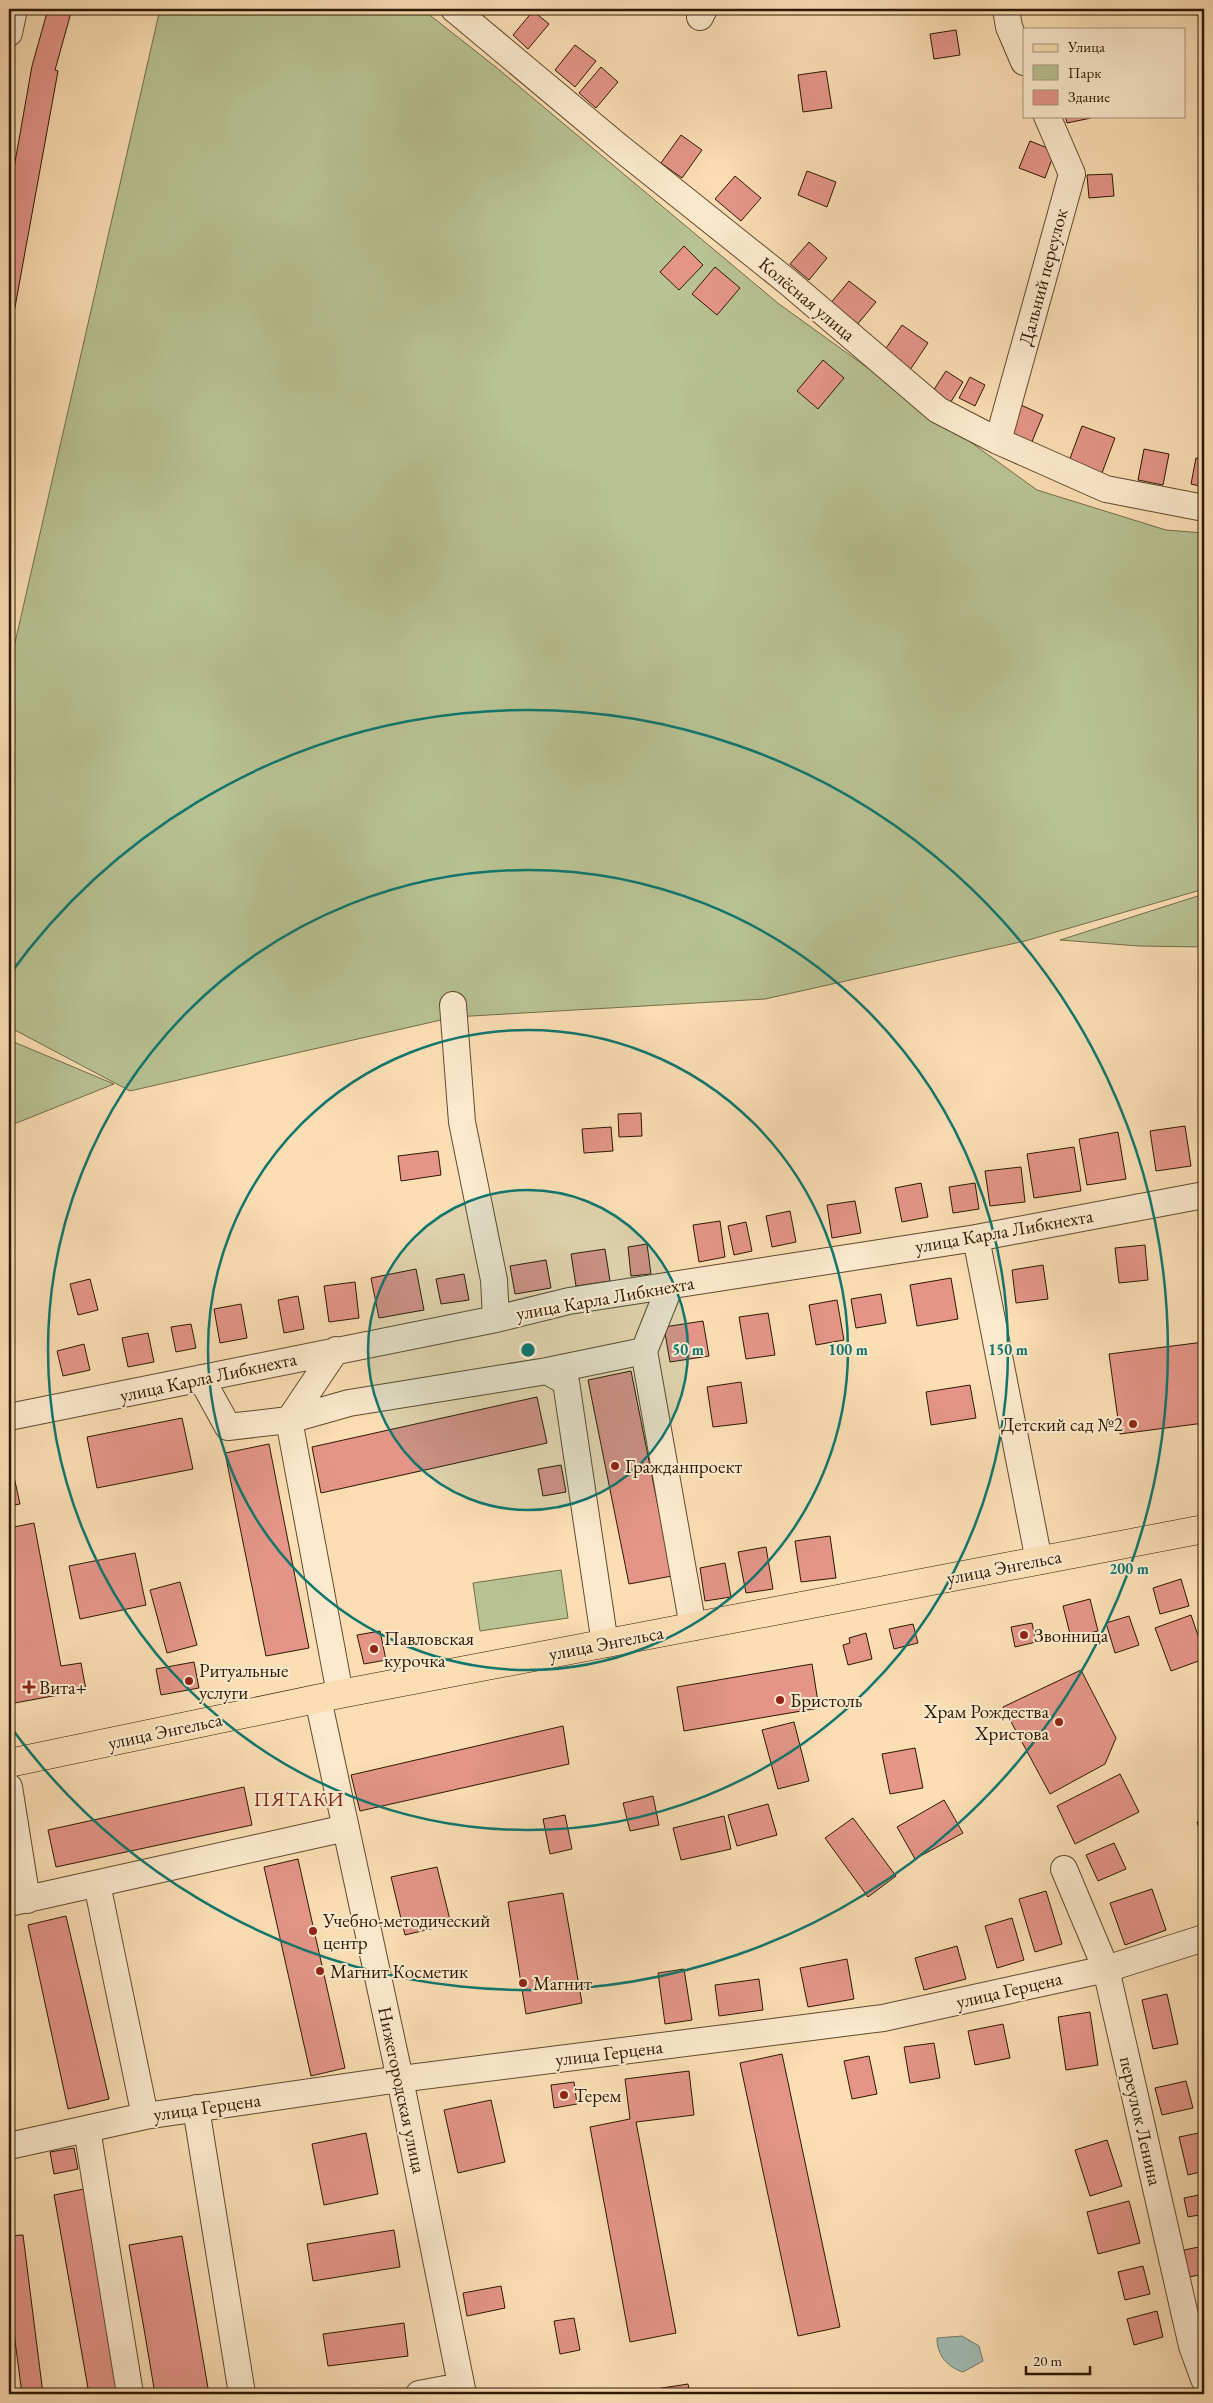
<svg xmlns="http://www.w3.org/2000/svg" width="1213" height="2403" font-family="'EB Garamond',serif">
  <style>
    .green { fill: #b8c292; stroke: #726d49 }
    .water { fill: #a0bbb3; stroke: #727a6b }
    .building { fill: #e49588; stroke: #2c1800 }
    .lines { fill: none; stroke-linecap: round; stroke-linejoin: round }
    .minor-casing { stroke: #604a2d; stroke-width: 28 }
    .major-casing { stroke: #2c1800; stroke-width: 29 }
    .minor { stroke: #fceace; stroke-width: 26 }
    .major { stroke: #fbdeb4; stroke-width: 28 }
    .ring { fill: none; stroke: #0f766e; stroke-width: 2.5 }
    .poi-dot { fill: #8f2418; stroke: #fceace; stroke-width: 2 }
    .labels { text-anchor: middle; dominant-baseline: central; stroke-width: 4; stroke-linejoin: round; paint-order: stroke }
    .street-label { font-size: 19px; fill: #2c1800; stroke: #fceace }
    .poi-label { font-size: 19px; fill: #2c1800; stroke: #fceace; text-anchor: start }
    .neighbourhood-label { font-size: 20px; letter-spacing: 1px; fill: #7a1f14; stroke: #fceace }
    .centre { fill: #0f766e; stroke: #fceace; stroke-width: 2.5 }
    .ring-label { font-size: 15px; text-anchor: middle; font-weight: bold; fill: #0f766e; stroke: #fceace; stroke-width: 4; stroke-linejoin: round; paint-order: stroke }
  </style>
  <rect width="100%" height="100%" fill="#fbdeb4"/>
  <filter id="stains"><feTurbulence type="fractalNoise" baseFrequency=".004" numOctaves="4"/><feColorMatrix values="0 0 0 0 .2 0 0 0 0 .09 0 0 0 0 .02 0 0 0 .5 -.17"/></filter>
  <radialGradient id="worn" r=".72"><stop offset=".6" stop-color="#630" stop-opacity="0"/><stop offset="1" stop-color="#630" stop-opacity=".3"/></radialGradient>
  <path class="green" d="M160,9H422L497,68L779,304L1037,490L1166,530L1204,533V889L1025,941L765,999L454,1017L130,1091L9,1027V669Z
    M1204,894V947L1139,946L1060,940Z
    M9,1040L114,1084L9,1126Z
    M561,1570L568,1618L480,1631L473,1583Z"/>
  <path class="water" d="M962,2336L979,2346L983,2361L963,2372C947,2367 937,2355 937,2338Z"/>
  <path class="building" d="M48,9H72L55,70L58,71L9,340V196L32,66Z
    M533,11L549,24L528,49L513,35Z
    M956,30L960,55L934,59L930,34Z
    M575,45L596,61L575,87L555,70Z
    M601,67L618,82L596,108L579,93Z
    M826,71L832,108L803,112L798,75Z
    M1065,116H1090L1091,118L1067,123Z
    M681,135L702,150L682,178L661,163Z
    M1030,141L1055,151L1045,178L1019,168Z
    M807,171L836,182L827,207L798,195Z
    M1112,174L1114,196L1089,198L1087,175Z
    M735,176L761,198L741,221L715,199Z
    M809,242L827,258L809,280L790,264Z
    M684,246L703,265L679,290L660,272Z
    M715,267L740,288L717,315L692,294Z
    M849,281L876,302L856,326L829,305Z
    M902,325L928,343L908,373L882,354Z
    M823,360L844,378L818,409L797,391Z
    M946,371L963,382L949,405L931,394Z
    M970,377L985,385L975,406L959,398Z
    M1021,405L1043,415L1031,444L1009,434Z
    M1082,426L1115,438L1102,473L1069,461Z
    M1144,449L1169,454L1163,485L1138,480Z
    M1196,458L1204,459V487L1191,484Z
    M641,1113L642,1136L619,1137L618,1114Z
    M1185,1126L1191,1166L1156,1171L1150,1131Z
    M611,1127L613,1151L584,1153L582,1129Z
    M1118,1132L1126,1179L1087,1185L1079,1139Z
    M1074,1147L1081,1191L1034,1198L1027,1154Z
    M438,1151L441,1175L401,1181L398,1156Z
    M1021,1167L1025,1202L990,1206L985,1171Z
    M921,1183L928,1217L902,1222L895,1188Z
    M975,1183L979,1209L953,1213L949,1187Z
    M855,1201L861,1233L832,1238L827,1205Z
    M790,1211L796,1242L772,1247L766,1216Z
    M720,1221L725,1257L699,1262L693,1225Z
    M746,1222L752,1251L734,1255L728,1226Z
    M647,1244L651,1274L631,1276L628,1247Z
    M1145,1245L1148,1280L1119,1283L1115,1248Z
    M605,1249L610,1281L576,1286L571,1254Z
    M546,1260L551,1288L515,1294L510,1266Z
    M1043,1265L1048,1299L1016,1303L1012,1270Z
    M416,1269L424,1310L379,1318L371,1278Z
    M464,1274L469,1300L441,1304L436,1279Z
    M951,1278L958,1319L917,1326L910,1285Z
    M90,1279L98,1310L78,1315L70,1284Z
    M355,1282L359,1318L329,1322L324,1286Z
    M881,1294L886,1323L856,1328L851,1299Z
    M298,1296L304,1329L284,1333L278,1300Z
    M837,1300L844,1340L816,1345L809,1305Z
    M241,1304L247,1338L220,1343L214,1309Z
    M768,1313L775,1355L746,1359L739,1317Z
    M703,1321L709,1356L670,1362L664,1327Z
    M191,1324L196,1348L176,1352L171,1327Z
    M148,1333L154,1362L128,1367L122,1338Z
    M1204,1342V1423L1120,1434L1109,1354Z
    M84,1344L90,1370L63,1376L57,1351Z
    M631,1371L672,1576L629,1584L588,1380Z
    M741,1382L747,1423L713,1427L707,1387Z
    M970,1385L976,1418L931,1425L926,1392Z
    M537,1397L547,1443L321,1493L312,1447Z
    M182,1418L193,1469L97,1488L87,1437Z
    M269,1444L309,1648L266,1656L225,1453Z
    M9,1454L20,1504L9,1506Z
    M561,1465L566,1492L543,1496L538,1469Z
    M34,1523L61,1666L81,1663L86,1690L9,1704V1528Z
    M830,1536L836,1578L801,1582L795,1541Z
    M766,1547L773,1589L746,1593L738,1552Z
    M135,1553L146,1605L80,1619L69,1566Z
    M725,1563L731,1597L705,1601L700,1568Z
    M1181,1579L1189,1606L1160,1614L1153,1588Z
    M180,1582L197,1645L167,1653L150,1590Z
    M1090,1599L1098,1631L1071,1638L1063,1606Z
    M1191,1615L1204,1653V1659L1171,1671L1155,1628Z
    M1129,1616L1139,1645L1115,1653L1106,1623Z
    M1032,1623L1036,1642L1015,1647L1011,1627Z
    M913,1624L918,1643L894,1649L889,1629Z
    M380,1631L386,1660L364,1664L357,1635Z
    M866,1633L872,1659L848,1665L843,1645L850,1643L849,1638Z
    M194,1662L199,1688L161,1695L156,1669Z
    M812,1664L819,1708L684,1731L677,1687Z
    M1081,1670L1116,1738L1105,1764L1050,1794L1003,1707Z
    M794,1722L809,1781L778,1789L762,1730Z
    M563,1726L569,1764L360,1811L351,1775Z
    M915,1748L923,1788L890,1794L882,1754Z
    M1120,1774L1139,1812L1075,1844L1057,1806Z
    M244,1787L252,1825L56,1867L48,1830Z
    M653,1796L659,1825L630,1831L623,1803Z
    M944,1800L963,1833L915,1859L897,1827Z
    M768,1804L777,1835L737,1846L728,1815Z
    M565,1815L572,1849L550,1854L543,1819Z
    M724,1816L731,1849L681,1860L673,1828Z
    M853,1818L896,1876L868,1897L825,1838Z
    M1204,1820V1845L1197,1822Z
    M1114,1843L1126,1869L1098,1881L1086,1855Z
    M298,1859L345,2068L311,2076L264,1867Z
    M437,1867L451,1924L405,1935L391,1877Z
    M1152,1889L1166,1930L1125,1945L1110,1903Z
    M1046,1891L1062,1944L1035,1952L1019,1899Z
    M563,1893L582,2003L526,2014L508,1902Z
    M66,1916L109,2099L68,2109L28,1925Z
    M1012,1918L1024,1960L997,1968L985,1926Z
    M957,1946L966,1979L924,1990L915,1958Z
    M847,1959L854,1999L808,2007L800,1968Z
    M684,1969L692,2020L665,2024L658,1973Z
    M759,1979L763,2010L719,2016L715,1985Z
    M1167,1994L1178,2044L1153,2049L1142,2000Z
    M1090,2012L1098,2065L1066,2070L1058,2017Z
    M1003,2024L1010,2058L975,2065L968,2031Z
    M934,2043L940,2078L910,2083L904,2047Z
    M782,2054L840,2327L798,2336L740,2063Z
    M869,2056L877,2094L852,2099L844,2061Z
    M689,2071L694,2115L636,2122L676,2333L630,2342L590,2127L630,2119L625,2079Z
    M1186,2081L1193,2108L1162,2115L1155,2088Z
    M574,2082L577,2104L554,2108L551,2085Z
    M491,2100L505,2162L458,2173L444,2110Z
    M1204,2132V2171L1188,2175L1179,2137Z
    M366,2133L378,2194L324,2205L312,2144Z
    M1107,2140L1122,2186L1090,2196L1075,2150Z
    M74,2148L78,2169L54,2174L50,2152Z
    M84,2189L120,2394H89L54,2195Z
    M1204,2194V2214L1188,2217L1184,2198Z
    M1129,2201L1140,2243L1098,2254L1087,2212Z
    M394,2230L400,2267L313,2281L307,2244Z
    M23,2235L43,2394H22L9,2295V2236Z
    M182,2236L209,2394H155L144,2329L129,2245Z
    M1204,2246V2274L1189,2277L1184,2250Z
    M1143,2266L1150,2294L1125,2300L1118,2272Z
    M501,2286L505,2308L467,2316L463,2293Z
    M1157,2311L1163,2337L1134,2345L1127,2319Z
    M574,2318L580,2350L560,2354L554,2321Z
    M404,2323L408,2356L328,2366L323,2334Z
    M688,2384L690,2394H623Z"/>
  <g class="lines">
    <defs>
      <path id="minor" d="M454,9L619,147L788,282L938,410L998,441L1106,489L1204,508
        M1006,9L1009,27L1024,62
        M700,17L704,9
        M9,33L14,9
        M998,441L1072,174L1047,116
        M453,1005L462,1122L494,1280L496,1319
        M976,1238L1039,1561
        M644,1351L693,1627
        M547,1371L644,1351L670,1286
        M201,1378L228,1427L289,1420L336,1350
        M9,1417L496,1319L569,1301L976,1238L1204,1195
        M340,1694L289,1420L349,1403L547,1371L566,1382L605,1644
        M318,1699L400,2079L463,2394
        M9,1787L27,1900
        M1064,1869L1106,1969L1192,2346L1204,2379
        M97,1884L145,2116
        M9,1903L346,1828
        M196,2108L242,2394
        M87,2129L130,2394
        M9,2146L145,2116L400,2079L883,2018L1106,1969L1204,1938
        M419,2394L461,2386"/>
      <path id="major" d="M9,1763L340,1694L1204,1529"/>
    </defs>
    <use href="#minor" class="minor-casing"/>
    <use href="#major" class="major-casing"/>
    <use href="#minor" class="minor"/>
    <use href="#major" class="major"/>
  </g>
  <circle cx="528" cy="1350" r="160" fill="#0f766e" fill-opacity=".12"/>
  <g class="ring">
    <circle cx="528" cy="1350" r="160"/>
    <circle cx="528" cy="1350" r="320"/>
    <circle cx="528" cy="1350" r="480"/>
    <path d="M10 974A640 640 0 1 1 10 1726"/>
  </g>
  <g class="poi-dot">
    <circle cx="1133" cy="1424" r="5"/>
    <circle cx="615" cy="1466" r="5"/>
    <circle cx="1024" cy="1635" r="5"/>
    <circle cx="374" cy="1649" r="5"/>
    <circle cx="189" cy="1681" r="5"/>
    <path d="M26.5 1679.5h5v5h5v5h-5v5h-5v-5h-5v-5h5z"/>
    <circle cx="780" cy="1700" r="5"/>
    <circle cx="1059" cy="1722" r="5"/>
    <circle cx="313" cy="1931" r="5"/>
    <circle cx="320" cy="1971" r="5"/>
    <circle cx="523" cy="1983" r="5"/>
    <circle cx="564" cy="2095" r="5"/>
  </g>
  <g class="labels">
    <g class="street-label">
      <text transform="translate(1043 277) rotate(-75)">Дальний переулок</text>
      <text transform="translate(807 299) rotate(40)">Колёсная улица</text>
      <text transform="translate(1004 1231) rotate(-10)">улица Карла Либкнехта</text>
      <text transform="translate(605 1298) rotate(-10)">улица Карла Либкнехта</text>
      <text transform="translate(208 1377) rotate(-12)">улица Карла Либкнехта</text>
      <text transform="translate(1004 1567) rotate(-11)">улица Энгельса</text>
      <text transform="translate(606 1643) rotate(-11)">улица Энгельса</text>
      <text transform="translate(165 1731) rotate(-12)">улица Энгельса</text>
      <text transform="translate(1009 1990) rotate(-13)">улица Герцена</text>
      <text transform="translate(609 2053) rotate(-7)">улица Герцена</text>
      <text transform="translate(402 2090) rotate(78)">Нижегородская улица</text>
      <text transform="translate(207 2107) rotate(-8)">улица Герцена</text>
      <text transform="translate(1141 2121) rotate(77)">переулок Ленина</text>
    </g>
    <g class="poi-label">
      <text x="1123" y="1424" text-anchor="end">Детский сад №2</text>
      <text x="625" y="1466">Гражданпроект</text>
      <text x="1034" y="1635">Звонница</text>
      <text x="384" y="1638">Павловская<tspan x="384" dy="22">курочка</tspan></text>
      <text x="199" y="1670">Ритуальные<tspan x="199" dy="22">услуги</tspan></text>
      <text x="39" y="1687">Вита+</text>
      <text x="790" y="1700">Бристоль</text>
      <text x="1049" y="1711" text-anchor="end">Храм Рождества<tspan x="1049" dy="22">Христова</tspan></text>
      <text x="323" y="1920">Учебно-методический<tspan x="323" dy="22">центр</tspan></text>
      <text x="330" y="1971">Магнит Косметик</text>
      <text x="533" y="1983">Магнит</text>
      <text x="574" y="2095">Терем</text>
    </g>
    <g class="neighbourhood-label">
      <text x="299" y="1799">ПЯТАКИ</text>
    </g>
  </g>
  <circle cx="528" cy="1350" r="8" class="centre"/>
  <g class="ring-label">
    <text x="688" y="1355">50 m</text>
    <text x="848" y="1355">100 m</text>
    <text x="1008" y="1355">150 m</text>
    <text x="1129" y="1574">200 m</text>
  </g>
  <rect width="1213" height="2403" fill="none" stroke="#fbdeb4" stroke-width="30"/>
  <rect x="10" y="10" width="1193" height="2383" fill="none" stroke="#2c1800" stroke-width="2.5"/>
  <rect x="15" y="15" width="1183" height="2373" fill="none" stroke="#2c1800"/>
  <rect x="1023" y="28" width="162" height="90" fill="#fceace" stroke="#a9967c"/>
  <rect x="1033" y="44" width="25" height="8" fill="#fbdeb4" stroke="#a9967c"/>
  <text x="1068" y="52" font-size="15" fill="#2c1800">Улица</text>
  <rect x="1033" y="65" width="25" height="15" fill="#b8c292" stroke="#a9967c"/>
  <text x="1068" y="78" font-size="15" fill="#2c1800">Парк</text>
  <rect x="1033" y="90" width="25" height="15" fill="#e49588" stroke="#a9967c"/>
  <text x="1068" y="102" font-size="15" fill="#2c1800">Здание</text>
  <path d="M1026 2366v8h64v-8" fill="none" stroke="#2c1800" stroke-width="2.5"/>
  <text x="1033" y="2366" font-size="15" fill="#2c1800" stroke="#fceace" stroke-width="4" paint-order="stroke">20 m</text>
  <rect width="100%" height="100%" filter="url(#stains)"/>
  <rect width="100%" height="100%" fill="url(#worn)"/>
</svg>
